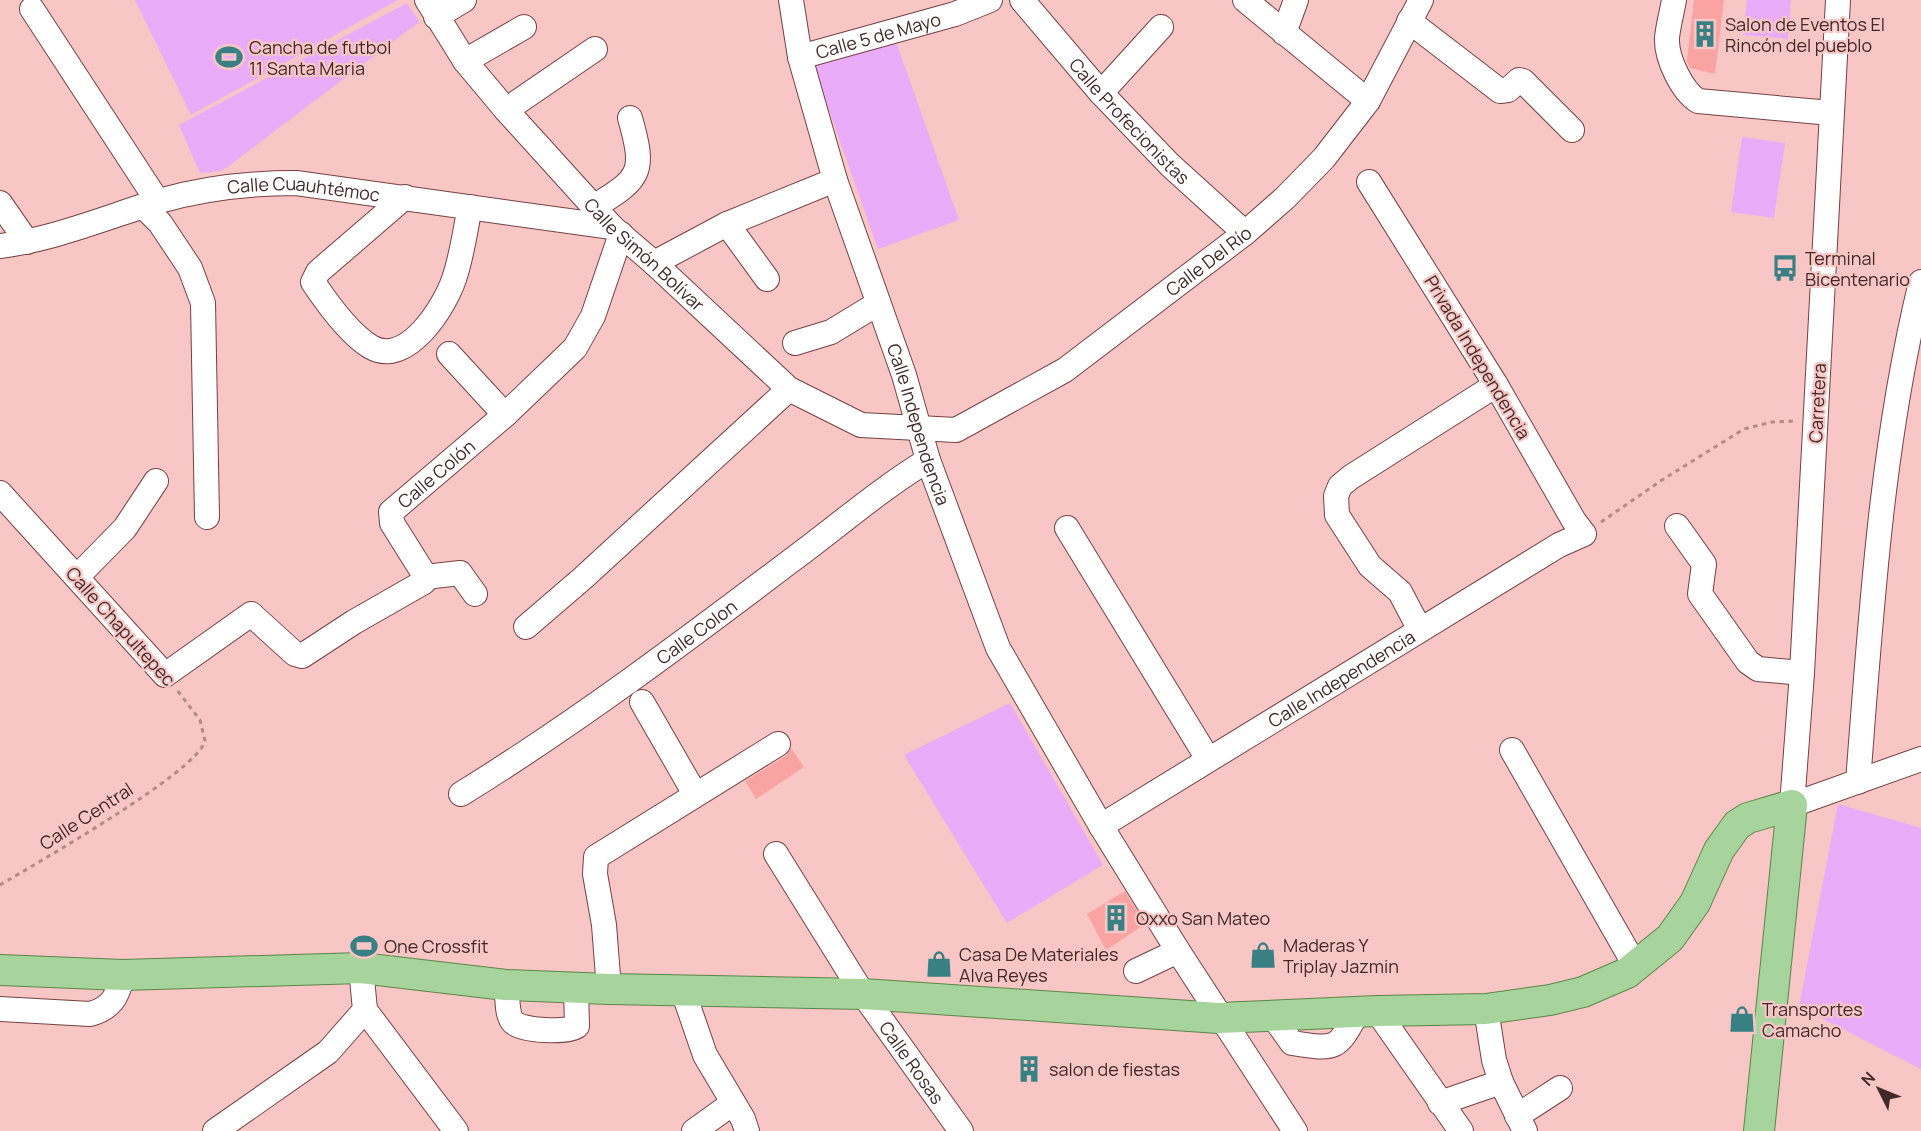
<svg xmlns="http://www.w3.org/2000/svg" width="1921" height="1131" font-family="Manrope,sans-serif">
  <style>
    .green { fill: #eaacf8 }
    .building { fill: #f9a3a2 }
    .lines { fill: none; stroke-linecap: round; stroke-linejoin: round }
    .minor-casing { stroke: #754142; stroke-width: 26 }
    .major-casing { stroke: #5c8649; stroke-width: 32 }
    .path { stroke: #b38b8a; stroke-width: 3; stroke-dasharray: 4.5 4.5; stroke-linecap: butt }
    .minor { stroke: #fff; stroke-width: 24 }
    .major { stroke: #a6d49c; stroke-width: 30 }
    .labels { text-anchor: middle; dominant-baseline: central; stroke-width: 4.5; stroke-linejoin: round; paint-order: stroke }
    .poi-label { font-size: 18px; fill: #412929; stroke: #f8c6c4; text-anchor: start }
    .street-label { font-size: 18px; fill: #412929; stroke: #f8c6c4 }
  </style>
  <rect width="100%" height="100%" fill="#f8c6c4"/>
  <path class="green" d="M135,0H398L191,115Z
    M1747,0H1791L1788,39L1743,35Z
    M407,3L419,22L222,171L200,173L179,125Z
    M893,33L959,220L878,249L812,62Z
    M1742,137L1785,143L1774,218L1731,212Z
    M1010,703L1103,865L1007,923L904,755Z
    M1838,804L1921,828V1069L1799,1007Z"/>
  <path class="building" d="M1694,0H1724L1715,74L1690,68L1687,61Z
    M791,748L804,767L756,799L745,781L786,756Z
    M1125,891L1145,924L1106,950L1087,914Z"/>
  <g class="lines">
    <defs>
      <g id="minor">
        <path id="s1" d="M427,0L465,61L506,110L612,227L654,263L789,389L861,425L956,430L1065,370L1245,233L1285,198L1324,158L1368,101L1421,0"/>
        <path id="s2" d="M791,0L800,57L835,180L904,375L928,460L998,648L1101,826L1178,951L1295,1131"/>
        <path id="s3" d="M1022,0L1101,93L1170,165L1245,233"/>
        <path d="M1245,0L1368,101"/>
        <path d="M1674,0C1672,12 1668,26 1667,38C1666,58 1682,91 1698,101L1831,113"/>
        <path d="M1838,0L1802,673L1792,805L1921,759"/>
        <path d="M32,9L158,202"/>
        <path d="M436,17L464,0"/>
        <path d="M1409,21L1500,91L1508,90L1519,80L1523,81L1572,130"/>
        <path d="M1284,33L1296,0"/>
        <path id="s4" d="M800,57L955,14L990,0"/>
        <path d="M465,61L524,27"/>
        <path d="M1101,93L1161,27"/>
        <path d="M506,110L595,49"/>
        <path d="M405,197L318,272L313,282C327,303 349,334 371,347C407,368 445,306 454,279C462,256 465,231 470,207"/>
        <path d="M0,203L27,242"/>
        <path d="M595,206C642,178 645,171 630,118"/>
        <path d="M145,208L160,223L190,268L203,303L207,517"/>
        <path d="M727,224L767,279"/>
        <path id="s5" d="M0,246C55,239 107,217 159,201C204,188 250,183 296,183L612,227"/>
        <path d="M654,263L727,224L835,180"/>
        <path d="M795,343L831,332L877,304"/>
        <path d="M449,354L505,415"/>
        <path id="s6" d="M0,493L165,675L251,614L295,654L302,656L354,622L424,582V574L392,523L391,512L505,415L575,348L593,316L621,234"/>
        <path d="M1677,526L1704,564L1700,594L1748,662L1758,669L1802,673"/>
        <path d="M1067,528L1208,759"/>
        <path d="M77,577L125,528L156,481"/>
        <path d="M425,577L460,573L475,594"/>
        <path d="M526,627L583,578L789,389"/>
        <path d="M1420,630L1400,592L1370,566L1337,515L1336,496L1340,486L1351,477L1496,385"/>
        <path d="M642,702L695,794"/>
        <path d="M1512,750L1636,967"/>
        <path d="M1858,782C1871,615 1881,446 1921,282"/>
        <path id="s7" d="M461,794C576,723 685,641 792,560C838,526 879,490 928,460"/>
        <path id="s8" d="M1101,826L1559,545L1584,534L1574,521L1496,385L1369,182"/>
        <path id="s9" d="M776,854L863,994L961,1131"/>
        <path d="M1136,971L1178,951"/>
        <path d="M506,985C508,995 506,1014 513,1022C521,1031 567,1033 577,1026L576,988"/>
        <path d="M609,989L604,925L595,874L596,857L778,744"/>
        <path d="M683,991L705,1055L743,1119L747,1131"/>
        <path d="M0,1009L90,1014C112,1008 117,997 123,975"/>
        <path d="M1486,1009L1494,1060L1501,1082L1525,1131"/>
        <path d="M365,1010L456,1131"/>
        <path d="M1377,1011L1461,1131"/>
        <path d="M1272,1015L1292,1043C1337,1050 1337,1050 1358,1011"/>
        <path d="M1440,1103L1501,1082"/>
        <path d="M1517,1116L1560,1088"/>
        <path d="M215,1131L328,1052L365,1010L361,968"/>
        <path d="M694,1131L733,1103"/>
      </g>
      <path id="major" d="M0,970L123,975L361,968L506,985L609,989L863,994L1219,1018L1377,1011L1486,1009L1550,1000L1583,992L1627,973L1670,938L1695,903L1719,850L1737,825L1748,818L1792,805L1759,1131"/>
    </defs>
    <use href="#minor" class="minor-casing"/>
    <use href="#major" class="major-casing"/>
    <path class="path" d="M1601,522L1662,480L1744,429L1772,422L1796,421
      M0,885C35,864 197,772 205,741L200,720L177,690"/>
    <use href="#minor" class="minor"/>
    <use href="#major" class="major"/>
  </g>
  <defs>
    <symbol id="building-bare" viewBox="-9 -9 18 18"><path d="M-4-6H4V6H1V3H-1V6H-4ZM-2.5-4.3h1.7v1.8h-1.7ZM.8-4.3h1.7v1.8H.8ZM-2.5-1h1.7V.8h-1.7ZM.8-1h1.7V.8H.8Z" fill="#388084" stroke="#f8c6c4" stroke-width="2.5" paint-order="stroke"/></symbol>
    <symbol id="stadium-bare" viewBox="-9 -9 18 18"><path d="M0-5a6.5 5 0 1 0 0 10a6.5 5 0 1 0 0-10ZM-3.5-1.8h7v3.6h-7Z" fill="#388084" stroke="#f8c6c4" stroke-width="2.5" paint-order="stroke"/></symbol>
    <symbol id="bus-bare" viewBox="-9 -9 18 18"><path d="M-5-6H5V4H4V6H2V4H-2V6H-4V4H-5ZM-3.5-4V0h7V-4ZM-3.5 1.2v1.5H-2V1.2ZM2 1.2v1.5H3.5V1.2Z" fill="#388084" stroke="#f8c6c4" stroke-width="2.5" paint-order="stroke"/></symbol>
    <symbol id="shop-bare" viewBox="-9 -9 18 18"><path d="M-5-2.5h2.3a2.7 3.5 0 0 1 5.4 0H5L5.5 6h-11ZM-1.5-2.5h3a1.5 2.3 0 0 0-3 0Z" fill="#388084" stroke="#f8c6c4" stroke-width="2.5" paint-order="stroke"/></symbol>
  </defs>
  <g fill-rule="evenodd">
    <use href="#building-bare" x="1686" y="15" width="38" height="38"/>
    <use href="#stadium-bare" x="210" y="38" width="38" height="38"/>
    <use href="#bus-bare" x="1766" y="249" width="38" height="38"/>
    <use href="#building-bare" x="1097" y="899" width="38" height="38"/>
    <use href="#stadium-bare" x="345" y="927" width="38" height="38"/>
    <use href="#shop-bare" x="1244" y="936" width="38" height="38"/>
    <use href="#shop-bare" x="920" y="945" width="38" height="38"/>
    <use href="#shop-bare" x="1723" y="1000" width="38" height="38"/>
    <use href="#building-bare" x="1010" y="1050" width="38" height="38"/>
  </g>
  <g class="labels">
    <g class="poi-label">
      <text x="1725" y="24">Salon de Eventos El<tspan x="1725" dy="21">Rincón del pueblo</tspan></text>
      <text x="249" y="47">Cancha de futbol<tspan x="249" dy="21">11 Santa Maria</tspan></text>
      <text x="1805" y="258">Terminal<tspan x="1805" dy="21">Bicentenario</tspan></text>
      <text x="1136" y="918">Oxxo San Mateo</text>
      <text x="1283" y="945">Maderas Y<tspan x="1283" dy="21">Triplay Jazmin</tspan></text>
      <text x="384" y="946">One Crossfit</text>
      <text x="959" y="954">Casa De Materiales<tspan x="959" dy="21">Alva Reyes</tspan></text>
      <text x="1762" y="1009">Transportes<tspan x="1762" dy="21">Camacho</tspan></text>
      <text x="1049" y="1069">salon de fiestas</text>
    </g>
    <g class="street-label">
      <text stroke="none"><textPath href="#s4" startOffset="81">Calle 5 de Mayo</textPath></text>
      <text stroke="none"><textPath href="#s3" startOffset="162">Calle Profecionistas</textPath></text>
      <text stroke="none"><textPath href="#s5" startOffset="312">Calle Cuauhtémoc</textPath></text>
      <text stroke="none"><textPath href="#s1" startOffset="336">Calle Simón Bolívar</textPath></text>
      <text stroke="none"><textPath href="#s1" startOffset="1014">Calle Del Río</textPath></text>
      <text transform="translate(1478 357) rotate(59)">Privada Independencia</text>
      <text transform="translate(1817 403) rotate(-87)">Carretera</text>
      <text stroke="none"><textPath href="#s2" startOffset="444">Calle Independencia</textPath></text>
      <text stroke="none"><textPath href="#s6" startOffset="699">Calle Colón</textPath></text>
      <text transform="translate(121 626) rotate(48)">Calle Chapultepec</text>
      <text stroke="none"><textPath href="#s7" startOffset="286">Calle Colon</textPath></text>
      <text stroke="none"><textPath href="#s8" startOffset="282">Calle Independencia</textPath></text>
      <text transform="translate(86 816) rotate(-33)">Calle Central</text>
      <text stroke="none"><textPath href="#s9" startOffset="249">Calle Rosas</textPath></text>
    </g>
  </g>
  <g transform="translate(1879 1089) rotate(313)" stroke="#f8c6c4" stroke-width="4.5" paint-order="stroke">
  <path d="M0-4.5L10 22L0 15L-10 22Z" fill="#412929"/>
  <text y="-9" font-size="16" font-weight="bold" text-anchor="middle" fill="#412929">N</text>
  </g>
</svg>
